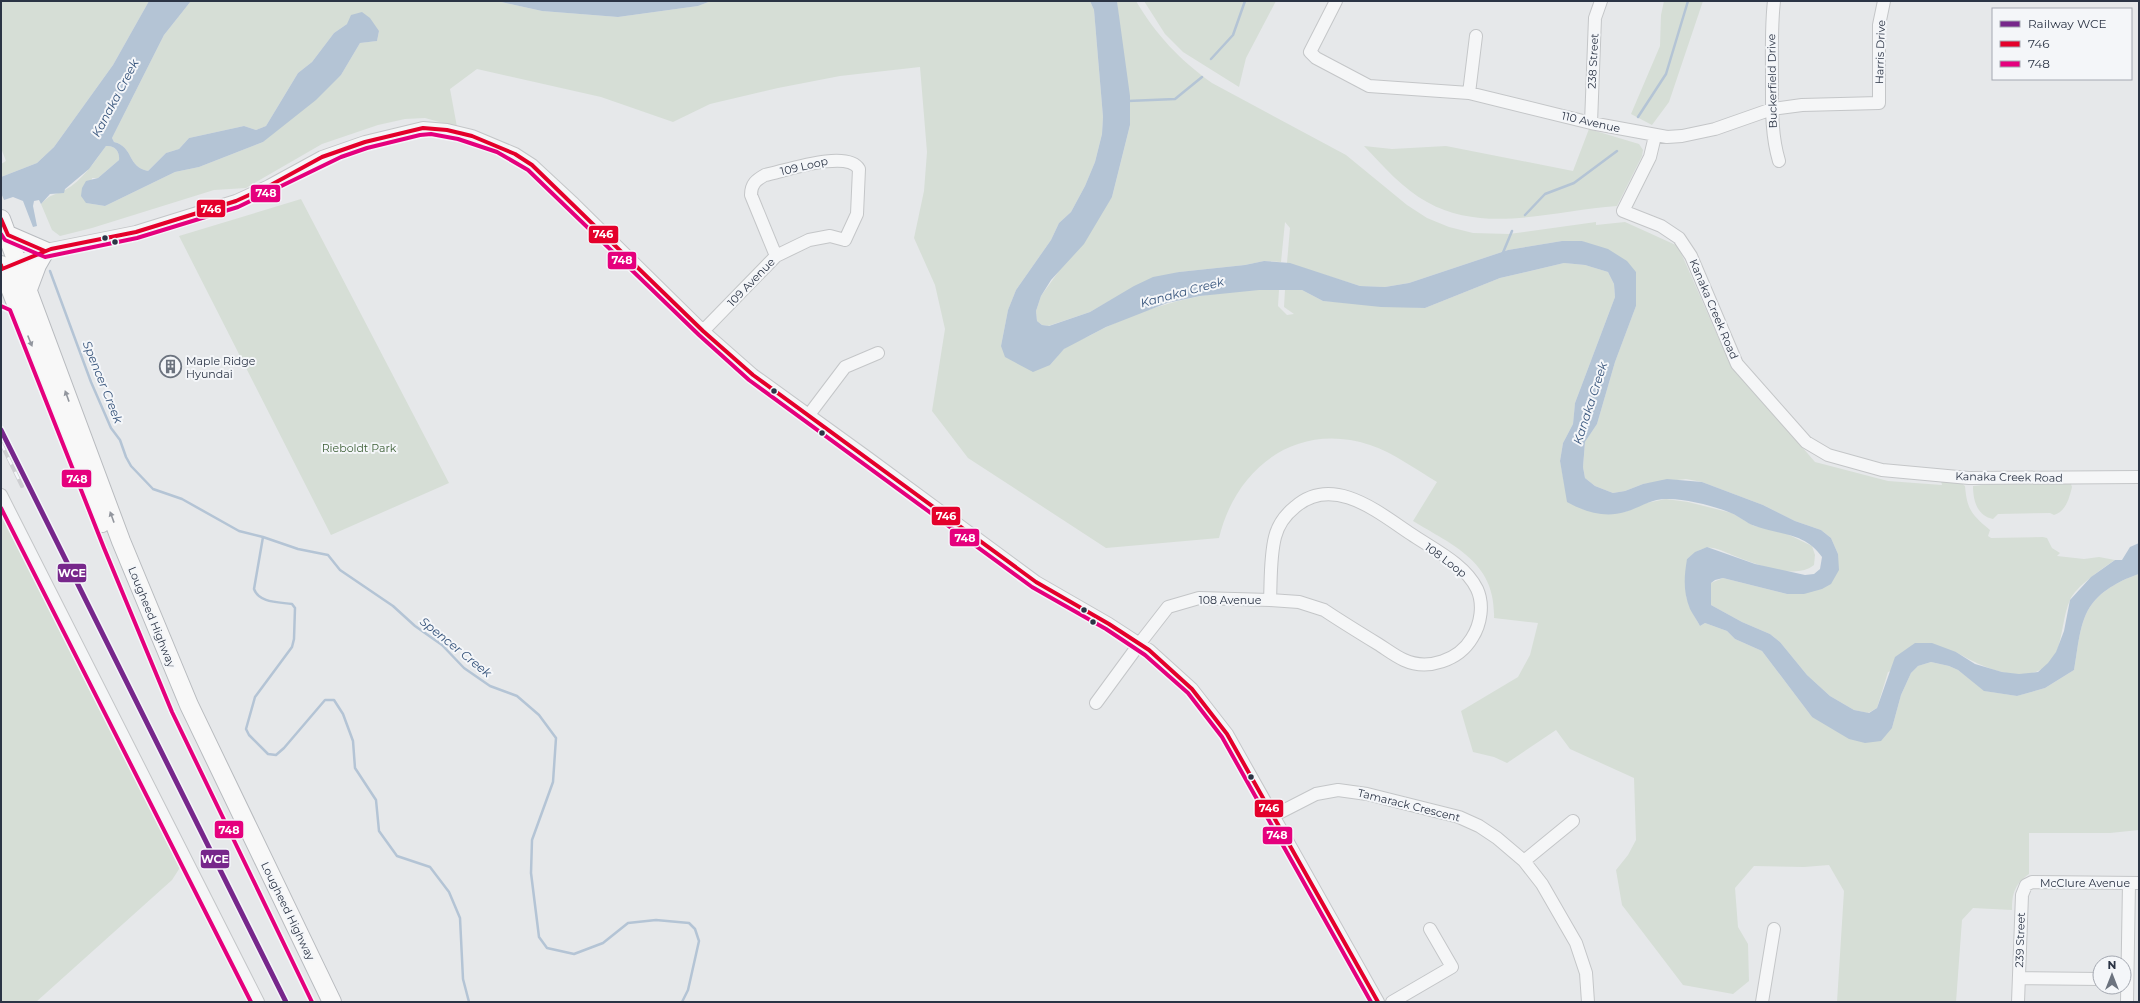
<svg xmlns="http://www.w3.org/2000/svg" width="2140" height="1003" font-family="Montserrat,sans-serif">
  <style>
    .green { fill: #d6ded6 }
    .water { fill: #b4c4d5 }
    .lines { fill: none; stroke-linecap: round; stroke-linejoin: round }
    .stream { stroke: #b4c4d5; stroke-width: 2.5 }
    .minor-casing { stroke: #c4c6c8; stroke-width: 14 }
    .highway-casing { stroke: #b8bbbf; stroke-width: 20 }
    .minor { stroke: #f5f6f7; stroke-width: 12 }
    .highway { stroke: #f8f8f8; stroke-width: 18 }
    .rail-casing { stroke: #cecfd2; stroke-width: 4 }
    .rail { stroke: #f4f6f9; stroke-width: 2.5; stroke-dasharray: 8; stroke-linecap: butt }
    .bus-1-casing { stroke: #f4f6f9; stroke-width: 7 }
    .bus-2-casing { stroke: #f4f6f9; stroke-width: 7 }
    .bus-1 { stroke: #e4002b; stroke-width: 4 }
    .bus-2 { stroke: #e5007d; stroke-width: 4 }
    .rail-1-casing { stroke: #f4f6f9; stroke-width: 8 }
    .rail-1 { stroke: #77278b; stroke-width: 5 }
    .oneway { fill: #92969e }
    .bus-dot { fill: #2b3445; stroke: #f4f6f9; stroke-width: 1.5 }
    .labels { text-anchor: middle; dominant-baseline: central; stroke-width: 4; stroke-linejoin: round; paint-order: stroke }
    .street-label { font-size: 11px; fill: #2b3445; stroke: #f4f6f9 }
    .poi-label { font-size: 11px; fill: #2b3445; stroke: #f4f6f9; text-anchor: start }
    .park-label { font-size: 11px; fill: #3f6138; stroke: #f4f6f9 }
    .water-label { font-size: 12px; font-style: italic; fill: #34527a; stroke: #f4f6f9 }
    .line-badge { stroke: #f4f6f9; stroke-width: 1.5 }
    .badge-label { font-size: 11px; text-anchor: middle; font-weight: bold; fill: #fff }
  </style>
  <rect width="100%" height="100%" fill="#e6e8ea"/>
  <path class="green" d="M1,1H149L113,65L54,147L37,163L1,177V164L6,161L1,148Z
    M191,1H497L542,11L618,17L698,6L711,1H1090L1094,10L1103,117L1102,134L1095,162L1085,186L1071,212L1059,223L1051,240L1016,290L1008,310L1001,346L1050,365C1055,360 1059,353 1064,349C1072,343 1083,339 1091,335C1149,304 1214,288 1279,290L1278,306L1287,315L1294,314L1284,307L1285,290H1302L1323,301L1425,308L1500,278L1564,263L1585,265L1608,272L1614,284L1615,297L1575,403L1573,424L1563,443L1560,461L1568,502L1625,512L1646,503L1666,499L1688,502L1732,513L1754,526L1781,531L1812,546L1815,555L1814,565C1795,581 1753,563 1732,555C1725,552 1713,546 1705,548C1698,550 1693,554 1687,559L1686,596L1690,608L1700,626L1705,623L1727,631L1735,639L1762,651L1812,717L1892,728L1901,695L1911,673L1918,666L1931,662L1949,666L1958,670L1985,691L2017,696L2045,688L2074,670C2078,649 2079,621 2092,604C2102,590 2123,579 2139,574V830L2110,833H2029V874C2015,884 2012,893 2012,910L1973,908L1962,920L1956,1002H1837L1844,891L1829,865L1804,867L1754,866L1735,888L1738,927L1748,944L1749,981L1733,994L1683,985L1622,905L1616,870L1628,855L1636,840L1634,778L1570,749L1556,730L1507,763L1494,757L1473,752L1461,711L1518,677L1530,655L1538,623L1494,618C1496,562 1454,546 1413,521L1437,482C1415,469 1394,453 1370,445C1297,421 1236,467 1219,538L1106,548L968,458L932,411L945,329L935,285L914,238L924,191L927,152L920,67L840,76L778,88L710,104L673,122L601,97L477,69L450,89L457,127L425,118L405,119L378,125L322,144L246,188L214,190L92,228L60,236L52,230L41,204C52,193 53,196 65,190C82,181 95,161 106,146C115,145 120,152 119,160L98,178H92L86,203L105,206L175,172L199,167L263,142L341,75L360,43L377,41L379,31L347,24L334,33L312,62L298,73L266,126L256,130L244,126L189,138L179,149L166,153L148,171C127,167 134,147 114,142L112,138L164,35Z
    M1117,1H1136C1156,35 1180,60 1212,83L1346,155L1407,205L1427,218L1449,227L1473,233L1509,234L1596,222V225L1625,222L1678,246L1729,362L1815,462L1888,481L1942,485L1941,481L1961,483L1965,486C1967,510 1972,515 1990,530L1988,536L1991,538L2043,537L2047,538L2052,548L2060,553L2057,556L2084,559L2099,557L2115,560C2103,568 2075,587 2070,600C2063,616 2063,634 2057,651C2039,693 1984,669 1956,652L1888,672L1877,708L1868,713L1854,710L1830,696L1807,675L1780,642L1770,634L1742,622L1711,605V583L1723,578L1787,594H1804L1838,554L1831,538L1821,530L1795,521L1763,505L1702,482L1686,479L1643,484L1625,491L1613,493L1595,486L1585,478L1583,467L1585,442L1597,424L1615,362L1636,306V272L1582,241H1562L1508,250L1409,283L1385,287L1360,286L1287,263L1290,228L1285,222L1281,262L1264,261L1245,265L1179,272L1111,300L1090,312L1048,326L1042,325L1037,321L1036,311L1041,296L1112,197L1130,125Z
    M1144,1H1276L1246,58L1239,87L1183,52L1165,34Z
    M1664,1H1703L1669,102L1652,125L1631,114L1660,46L1661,15Z
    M1589,129L1639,144L1643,150L1642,156L1617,206C1554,210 1486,235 1427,202C1403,189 1383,166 1364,146L1392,149L1446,146L1573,171Z
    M301,199L449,483L331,535L179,236Z
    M2000,483L2071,484L2072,487C2069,499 2066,511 2054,515L2050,513L1998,514L1993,519C1977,516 1973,500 1973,486Z
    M1,506L181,866L172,880L36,1002H1Z"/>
  <path class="water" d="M149,1H191L164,35L112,138L114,142C134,147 127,167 148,171L166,153L179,149L189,138L244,126L256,130L266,126L298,73L312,62L334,33L347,24L351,15L362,12L370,18L379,31L377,41L360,43L341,75L316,100L263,142L199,167L175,172L105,206L86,203L81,196L82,188L86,181L98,178L119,160C120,152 115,145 106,146L89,169L65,189L64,193L50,194L41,204L39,200L34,201L33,206L37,226L33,227L23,201L13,197L4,200L1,193V177L37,163L54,147L113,65Z
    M497,1H711L698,6L618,17L542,11Z
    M1090,1H1117L1130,96V125L1112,197L1084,244L1051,280L1041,296L1036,311L1037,321L1042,325L1049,326L1090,312L1134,286L1153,277L1179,272L1245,265L1264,261L1290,263L1360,286L1385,287L1409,283L1508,250L1562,241H1582L1608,249L1627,261L1636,272V306L1615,362L1597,424L1585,442L1583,467L1585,478L1595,486L1613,493L1625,491L1643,484L1667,479L1702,482L1763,505L1795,521L1821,530L1831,538L1838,554L1839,570L1831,584L1822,589L1804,594H1787L1723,578L1715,580L1711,583V605L1742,622L1770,634L1780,642L1807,675L1830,696L1854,710L1869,713L1877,708L1895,657L1915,643H1932L1956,652L1975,664L2002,672L2019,674L2038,672L2048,663L2056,652L2064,631L2070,600L2091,577L2115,560H2122L2130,547L2139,543V574C2123,579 2102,590 2092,604C2079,621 2078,649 2074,670L2045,688L2017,696L1984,691L1958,670L1949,666L1931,662L1918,666L1911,673L1901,695L1892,728L1881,741L1865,743L1849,739L1812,717L1762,651L1735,639L1727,631L1705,623L1700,626C1697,620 1693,615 1690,609C1683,592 1684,577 1687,559L1695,552L1707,547L1755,564L1805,575L1814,574L1820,569L1822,557C1805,532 1779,535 1755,526C1746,523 1739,516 1731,513C1715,506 1683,498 1666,499C1651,499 1639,508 1625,512C1605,518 1585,512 1567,502L1560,461L1563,443L1573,424L1575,403L1615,297L1614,284L1608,272L1585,265L1564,263L1500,278L1425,308L1381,307L1323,301L1302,290H1259L1200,296L1167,303L1106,327L1064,349L1050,365L1033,372L1005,357L1001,346L1008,310L1016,290L1051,240L1059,223L1071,212L1085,186L1095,162L1102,134L1103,117L1094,10Z"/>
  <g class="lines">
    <path class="stream" d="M1211,59L1233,35L1245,1
      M1128,101L1175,99L1202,77
      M1638,117L1666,74L1688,1
      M1525,215L1545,194L1574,183L1617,151
      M1502,255L1512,231
      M50,271L91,382L111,428L120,440L126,457L131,466L153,489L182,499L239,531L263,537L298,549L328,555L340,570L393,606L415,626L442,645L464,668L490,686L517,696L539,715L556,738L553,782L532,840L531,873L539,937L547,948L574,954L603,943L628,923L656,920L689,923L695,929L699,941L688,990L682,1002
      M263,537L254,589C259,603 278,602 292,604L295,608L294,639L292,647L255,697L246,729L249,735L268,754L276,755L284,748L325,700H334L343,714L353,741L355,768L376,800L379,831L397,856L430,867L449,892L460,918L463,979L469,1002"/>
    <defs>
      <path id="minor" d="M1336,1L1310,52L1316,58L1369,86L1469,93L1591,123L1667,137L1682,136L1715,129L1772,109L1802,105L1879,103V25L1884,1
        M1774,1C1771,27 1772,52 1772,78C1772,107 1771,134 1779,161
        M1469,93L1476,36
        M1591,123L1595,18L1601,1
        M1655,136L1650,157L1623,211L1661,226L1679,238L1691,256L1737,364L1806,442L1828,455L1882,470L1969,478L2139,477
        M776,256L751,195C751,184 756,180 765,175C785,171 847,149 859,169L857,214L845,240
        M11,264L51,249L136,232L236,201L269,186L322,157L365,142L423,128L447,130L472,136L515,154L532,165L574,204L703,331L753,375L868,458L1036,582L1109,624L1149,650L1192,689L1227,734L1378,1002
        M703,331L776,256L809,240L830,236L845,240
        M808,416L845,367L878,353
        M1,495L258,1002
        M1096,703L1140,643L1168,607L1199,598L1270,600L1299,602L1324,610C1342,622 1360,633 1378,644C1386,649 1395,656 1404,660C1428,671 1459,660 1472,638C1481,624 1484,604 1477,589C1465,564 1433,549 1411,534C1378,512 1333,474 1295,507C1285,515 1278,525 1275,537C1270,557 1271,579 1270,600
        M1273,816L1316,794L1338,790L1367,794L1459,817L1479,826L1497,838L1524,861L1542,884L1576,943L1586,973L1588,1002
        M1524,861L1573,821
        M2019,978L2100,979
        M1392,1002L1452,967L1430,929
        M1762,1002L1774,929
        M2018,1002L2022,895L2026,885L2032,882L2139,883
        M2127,1002L2129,883"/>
      <path id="highway" d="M1,219L121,541L189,705L332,1002
        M8,235L45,251L37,265L28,289
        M1,265L102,523"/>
    </defs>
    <use href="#minor" class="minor-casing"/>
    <use href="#highway" class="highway-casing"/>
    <use href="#minor" class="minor"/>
    <use href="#highway" class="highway"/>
    <defs>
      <path id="rail" d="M1,443L22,486"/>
    </defs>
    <use href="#rail" class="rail-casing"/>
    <use href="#rail" class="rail"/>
    <defs>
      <path id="bus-1" d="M1,219L8,235L45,251
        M1,265L2,269L51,249L136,232L236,201L269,186L322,157L365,142L423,128L447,130L472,136L515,154L532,165L703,331L753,375L1036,582L1109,624L1149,650L1192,689L1227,734L1378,1002"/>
      <path id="bus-2" d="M1,234L5,240L45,257L137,238L238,207L341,157L367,148L420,135L431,134L458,139L497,152L528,170L699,335L749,380L1032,587L1106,629L1145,655L1188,693L1222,737L1371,1002
        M1,306L10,310L104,548L172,712L312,1002
        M1,508L251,1002"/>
    </defs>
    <use href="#bus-1" class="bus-1-casing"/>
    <use href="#bus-2" class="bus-2-casing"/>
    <use href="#bus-1" class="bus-1"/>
    <use href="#bus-2" class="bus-2"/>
    <defs>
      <path id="rail-1" d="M1,430L286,1002"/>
    </defs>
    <use href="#rail-1" class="rail-1-casing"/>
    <use href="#rail-1" class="rail-1"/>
  </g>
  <defs><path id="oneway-solid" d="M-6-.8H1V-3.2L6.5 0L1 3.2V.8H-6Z"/></defs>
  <g class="oneway">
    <use href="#oneway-solid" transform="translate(30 341) rotate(68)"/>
    <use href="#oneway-solid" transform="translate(67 396) rotate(-110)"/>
    <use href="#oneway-solid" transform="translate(112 517) rotate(-110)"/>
  </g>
  <defs>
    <symbol id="building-ring" viewBox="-11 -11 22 22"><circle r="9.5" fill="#f4f6f9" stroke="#6c737f" stroke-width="1.5"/><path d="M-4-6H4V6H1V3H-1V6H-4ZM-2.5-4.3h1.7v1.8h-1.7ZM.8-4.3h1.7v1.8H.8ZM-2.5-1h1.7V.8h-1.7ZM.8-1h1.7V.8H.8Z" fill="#6c737f"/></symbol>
  </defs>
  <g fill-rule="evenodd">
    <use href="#building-ring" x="158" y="354" width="25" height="25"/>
  </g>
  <g class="bus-dot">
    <circle cx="105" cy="238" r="3.5"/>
    <circle cx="115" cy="242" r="3.5"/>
    <circle cx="774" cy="391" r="3.5"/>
    <circle cx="822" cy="433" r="3.5"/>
    <circle cx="1084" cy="610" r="3.5"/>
    <circle cx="1093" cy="622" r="3.5"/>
    <circle cx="1251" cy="777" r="3.5"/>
  </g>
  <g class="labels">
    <g class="street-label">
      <text transform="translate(1880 52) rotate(-88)">Harris Drive</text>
      <text transform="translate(1593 61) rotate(-87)">238 Street</text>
      <text transform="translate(1772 81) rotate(-91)">Buckerfield Drive</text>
      <text transform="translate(1591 122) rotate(13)">110 Avenue</text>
      <text transform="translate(804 166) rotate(-13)">109 Loop</text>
      <text transform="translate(751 282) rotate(-46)">109 Avenue</text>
      <text transform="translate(1714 309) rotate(67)">Kanaka Creek Road</text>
      <text transform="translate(2009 477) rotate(1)">Kanaka Creek Road</text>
      <text transform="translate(1446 560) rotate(37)">108 Loop</text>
      <text x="1230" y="600">108 Avenue</text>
      <text transform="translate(152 617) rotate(68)">Lougheed Highway</text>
      <text transform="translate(1409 805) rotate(14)">Tamarack Crescent</text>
      <text x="2085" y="883">McClure Avenue</text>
      <text transform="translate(288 911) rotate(64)">Lougheed Highway</text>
      <text transform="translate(2020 940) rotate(-88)">239 Street</text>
    </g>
    <g class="poi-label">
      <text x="186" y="361">Maple Ridge<tspan x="186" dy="13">Hyundai</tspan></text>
    </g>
    <g class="park-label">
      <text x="359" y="448">Rieboldt Park</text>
    </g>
    <g class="water-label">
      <text transform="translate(115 98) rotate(-62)">Kanaka Creek</text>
      <text transform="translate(1182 292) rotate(-15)">Kanaka Creek</text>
      <text transform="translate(103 382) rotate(68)">Spencer Creek</text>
      <text transform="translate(1590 403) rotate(-72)">Kanaka Creek</text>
      <text transform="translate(456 647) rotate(39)">Spencer Creek</text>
    </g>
  </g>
  <g class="line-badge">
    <rect x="250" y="184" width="31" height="19" rx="4" fill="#e5007d"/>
    <rect x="196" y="199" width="30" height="19" rx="4" fill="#e4002b"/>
    <rect x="588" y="225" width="31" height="19" rx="4" fill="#e4002b"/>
    <rect x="607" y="251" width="30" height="19" rx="4" fill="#e5007d"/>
    <rect x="61" y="469" width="31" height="19" rx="4" fill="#e5007d"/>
    <rect x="931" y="506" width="30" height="20" rx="4" fill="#e4002b"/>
    <rect x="949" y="528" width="31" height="19" rx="4" fill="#e5007d"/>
    <rect x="57" y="563" width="30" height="20" rx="4" fill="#77278b"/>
    <rect x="1254" y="799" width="30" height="19" rx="4" fill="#e4002b"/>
    <rect x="214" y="820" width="30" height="19" rx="4" fill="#e5007d"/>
    <rect x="1262" y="826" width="31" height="19" rx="4" fill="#e5007d"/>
    <rect x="200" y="849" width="30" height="20" rx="4" fill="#77278b"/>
  </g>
  <g class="badge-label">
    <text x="266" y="197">748</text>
    <text x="211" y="213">746</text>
    <text x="603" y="238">746</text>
    <text x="622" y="264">748</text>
    <text x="77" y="483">748</text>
    <text x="946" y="520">746</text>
    <text x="965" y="542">748</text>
    <text x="72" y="577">WCE</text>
    <text x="1269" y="812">746</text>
    <text x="229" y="834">748</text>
    <text x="1277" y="839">748</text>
    <text x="215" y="863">WCE</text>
  </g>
  <rect width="2140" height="1003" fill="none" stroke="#2b3445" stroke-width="4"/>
  <rect x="1992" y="8" width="140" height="72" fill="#f4f6f9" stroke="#a4a8b1"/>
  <rect x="2000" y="21" width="20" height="6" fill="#77278b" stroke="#a4a8b1"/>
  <text x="2028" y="28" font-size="12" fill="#2b3445">Railway WCE</text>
  <rect x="2000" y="41" width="20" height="6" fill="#e4002b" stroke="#a4a8b1"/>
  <text x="2028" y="48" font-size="12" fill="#2b3445">746</text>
  <rect x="2000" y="61" width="20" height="6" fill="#e5007d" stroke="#a4a8b1"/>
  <text x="2028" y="68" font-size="12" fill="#2b3445">748</text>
  <g transform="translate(2112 975)"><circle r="19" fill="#f4f6f9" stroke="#a4a8b1"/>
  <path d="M0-3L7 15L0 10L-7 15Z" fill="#6c737f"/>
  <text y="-6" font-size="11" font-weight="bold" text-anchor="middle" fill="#2b3445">N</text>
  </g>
</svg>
